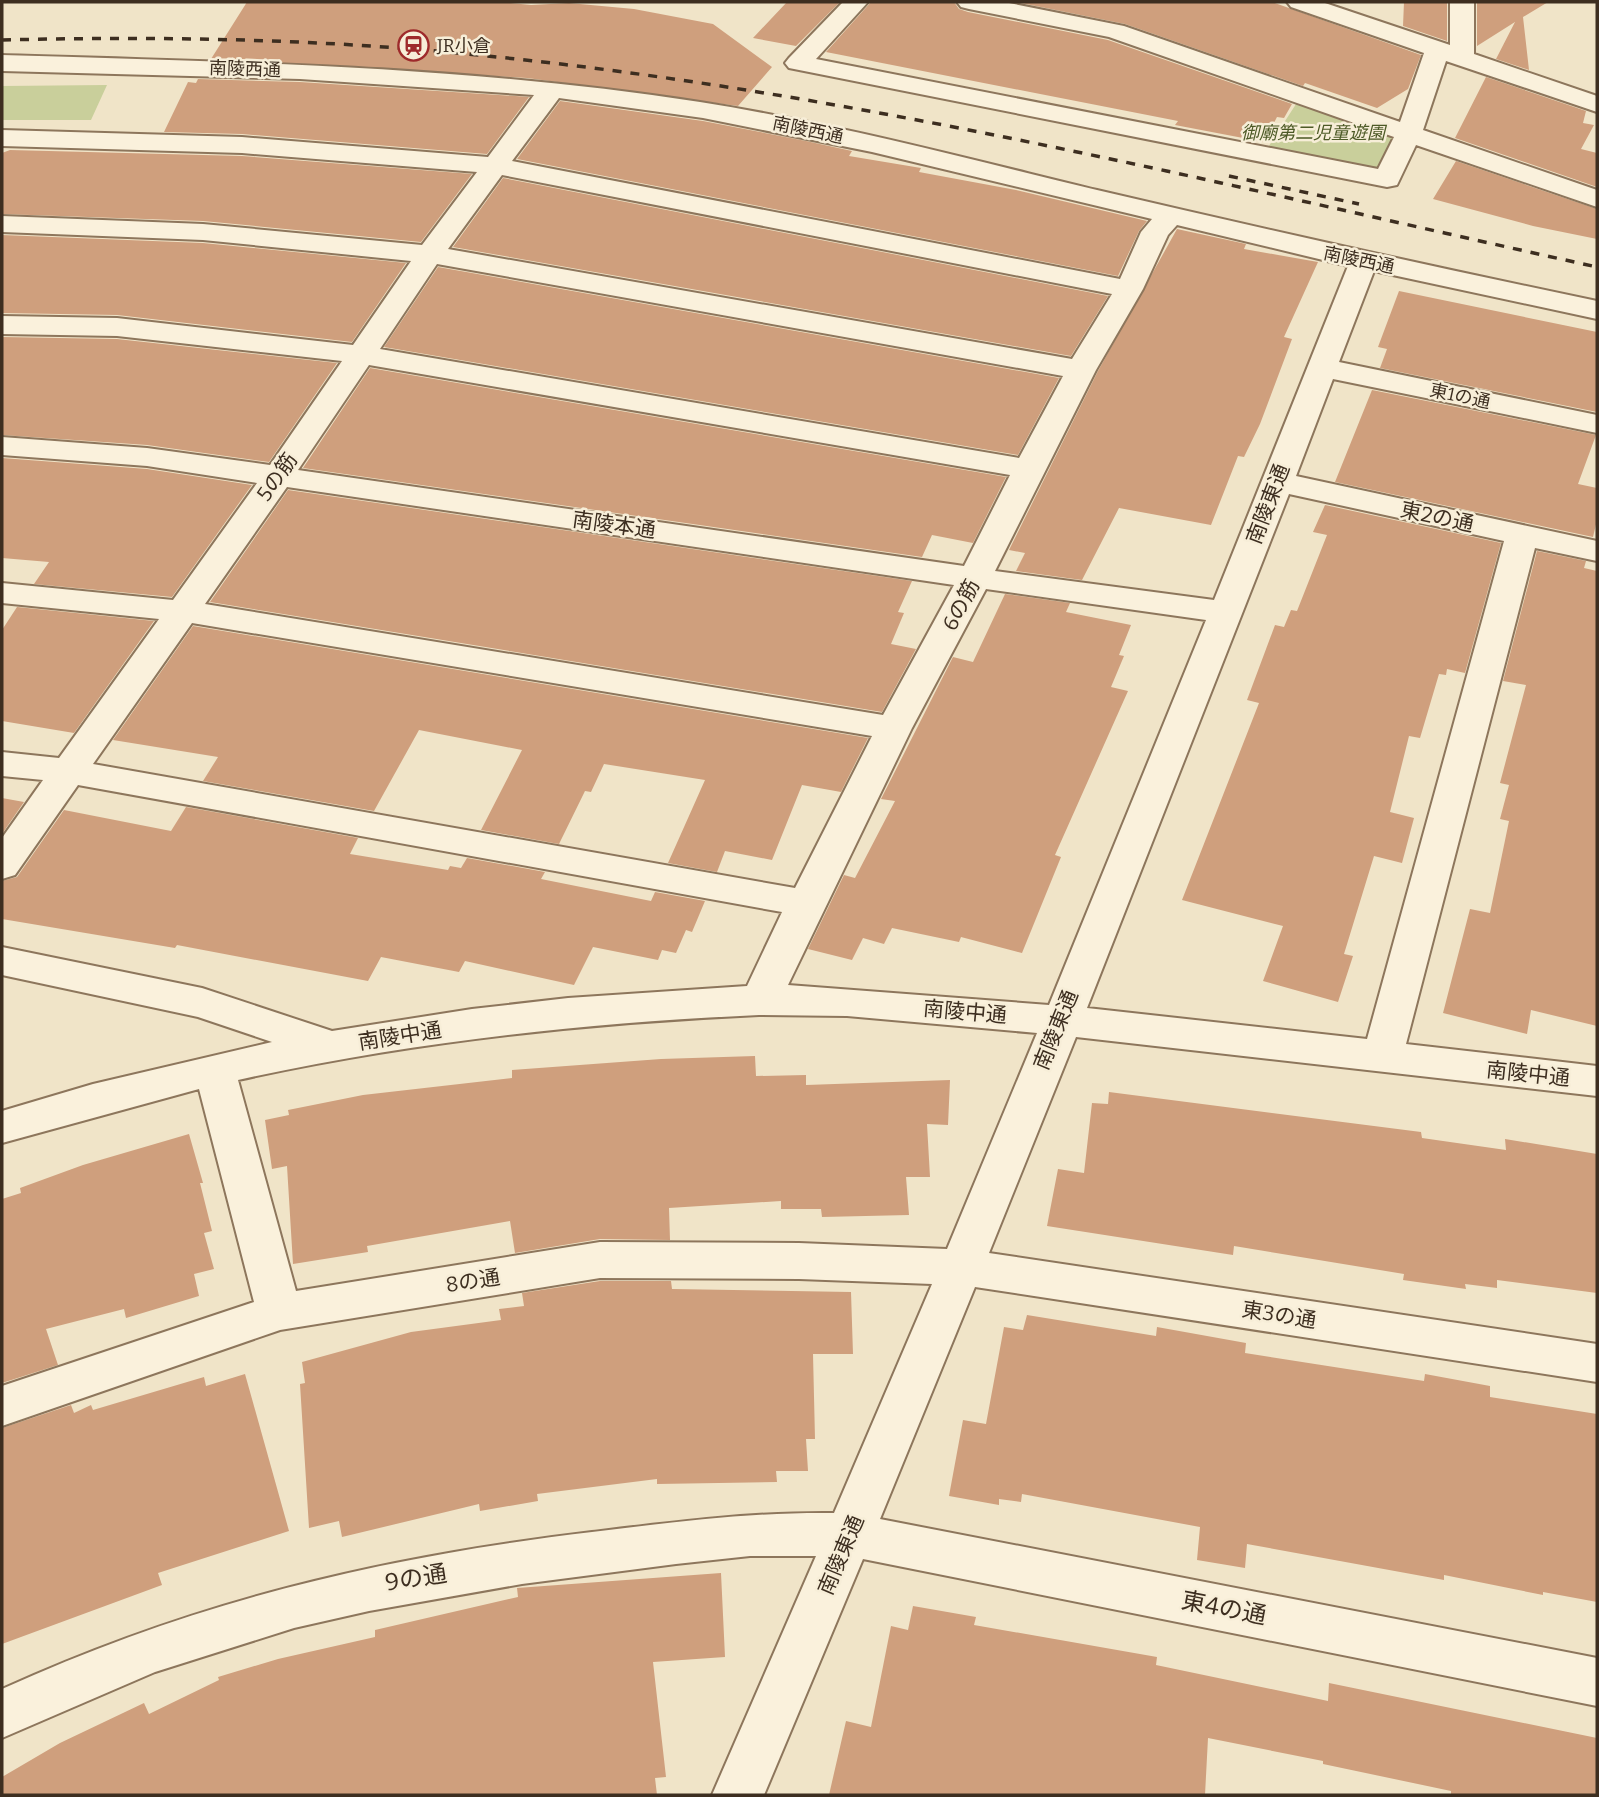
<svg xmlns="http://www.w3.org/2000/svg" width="1599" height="1797" font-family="Bitter,'Noto Sans JP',serif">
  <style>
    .green { fill: #c9cf9b }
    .building { fill: #cf9f7d }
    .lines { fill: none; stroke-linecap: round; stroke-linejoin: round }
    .street-casing { stroke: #8d765c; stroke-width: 4 }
    .street { fill: #faf1dc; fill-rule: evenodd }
    .rail { stroke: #3d2e20; stroke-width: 3.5; stroke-dasharray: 9 9; stroke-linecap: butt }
    .labels { text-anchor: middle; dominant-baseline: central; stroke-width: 5; stroke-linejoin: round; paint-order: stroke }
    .far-poi-label { font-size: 18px; fill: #3d2e20; stroke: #f7eed8; text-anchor: start }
    .far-street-label { font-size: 18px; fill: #3d2e20; stroke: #f7eed8 }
    .far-park-label { font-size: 18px; font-style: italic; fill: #4d5a26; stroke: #f7eed8 }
    .street-label { font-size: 21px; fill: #3d2e20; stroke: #f7eed8 }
    .near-street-label { font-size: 24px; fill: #3d2e20; stroke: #f7eed8 }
  </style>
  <rect width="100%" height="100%" fill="#f0e4c8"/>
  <path class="green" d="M107,85L91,120H2V86Z
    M1298,101L1399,136L1385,173L1267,149Z"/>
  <path class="building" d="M247,2H500L531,5L569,3L634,9L713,24L772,67L738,106L527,78L211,59Z
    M787,2H840L796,46L753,38Z
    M871,2H954L959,9L968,12L1108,40L1292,104L1284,118L1277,117L1264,142L1175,125L1178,121L826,52Z
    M1016,2H1272L1421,55L1408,89L1377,108L1305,83L1303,86L1125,24Z
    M1404,2H1447V41L1403,26Z
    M1477,2H1548L1523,17L1529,70L1496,59L1515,22L1477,46Z
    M1486,77L1586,111L1583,123L1594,125L1581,149L1597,153V187L1455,138Z
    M198,79L300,82L529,97L487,154L242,134L164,132L188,82L196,83Z
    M560,101L703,121L806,141L852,151L849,156L921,168L919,172L1016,190L1147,221L1139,231L1118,276L517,159Z
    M10,150L242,156L472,174L421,242L203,221L2,214V153Z
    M1456,161L1597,209V239L1533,226L1433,199Z
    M503,178L1108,296L1071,356L453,247Z
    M1177,229L1246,244L1244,249L1318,262L1284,337L1292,339L1260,424L1244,457L1238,456L1211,525L1119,508L1082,580L1016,571L1025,553L1009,550L1098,371Z
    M2,235L203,243L406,263L352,342L117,315L2,313Z
    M438,267L1059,378L1018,455L384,347Z
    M1399,291L1597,332V412L1380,368L1387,349L1378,347Z
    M2,337L117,339L337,363L269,462L147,445L2,435Z
    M370,368L1006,477L973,543L932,535L922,557L303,468Z
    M1372,390L1596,435L1578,484L1597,488V520L1593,537L1335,482Z
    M2,458L147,469L252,485L172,597L34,584L49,562L2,558Z
    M288,490L912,581L898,612L904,613L891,644L916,649L882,712L210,602Z
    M1325,505L1501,543L1465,673L1447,669L1446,675L1439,674L1420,738L1409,736L1390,812L1414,818L1402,863L1374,856L1344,954L1353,956L1338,1002L1263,981L1283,926L1182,900L1259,703L1247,700L1275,625L1284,627L1291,610L1297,611L1327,535L1313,532Z
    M1537,551L1586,561L1584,568L1597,571V1026L1531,1010L1527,1034L1443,1013L1470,909L1490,913L1509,821L1500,819L1509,785L1500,783L1526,685L1503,681Z
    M1005,594L1070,603L1066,612L1131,625L1119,655L1124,656L1111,687L1128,691L1055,855L1061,857L1022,953L961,937L959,942L892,928L884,944L863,938L852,960L808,949L844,875L855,878L895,801L881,799L953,657L973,662Z
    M17,607L154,621L74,733L2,721V630Z
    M193,626L868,738L841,792L802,785L772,860L725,851L717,872L668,863L705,780L604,764L591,792L585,791L559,844L481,830L522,750L419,730L374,811L203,781L218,757L113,740Z
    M2,798L24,802L2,834Z
    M186,807L358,838L350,854L448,870L450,866L461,868L467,858L545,872L541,879L651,901L655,892L705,901L692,932L686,930L676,953L662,950L658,960L593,947L574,985L465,961L459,972L381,957L368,981L177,945L175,948L2,919V881L17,877L64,810L171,831Z
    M755,1056L756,1076L806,1075V1085L950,1080L948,1125L927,1124L930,1177H906L909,1215L822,1217L821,1209H781V1201L669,1208L670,1240L600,1239L515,1253L510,1221L367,1246L368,1252L293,1264L287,1166L272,1169L265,1120L289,1115L288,1110L363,1095L512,1078V1070L661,1059Z
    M1109,1092L1421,1132L1422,1138L1506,1150L1505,1139L1597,1154V1293L1497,1280V1288L1465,1284L1466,1289L1403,1280L1404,1274L1234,1246L1233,1255L1047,1226L1058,1169L1084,1173L1092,1103L1108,1104Z
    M189,1134L203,1183H200L212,1231L204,1233L214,1269L194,1274L199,1296L126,1318L124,1309L46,1329L58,1365L2,1383V1199L21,1193L20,1188L83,1165Z
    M600,1281H671L672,1289L851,1292L853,1354H813L815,1439H806L808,1471H776L777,1482L657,1484V1479L537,1494L538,1501L480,1511L479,1504L342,1537L339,1521L309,1528L300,1384L305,1383L302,1362L411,1332L501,1320L499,1309L524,1306L522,1293Z
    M1027,1315L1156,1336L1157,1327L1246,1343L1245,1353L1424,1381L1425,1374L1490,1386V1397L1597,1414V1602L1543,1592V1595L1444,1575V1580L1247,1544L1245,1568L1197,1560L1200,1527L1022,1494L1021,1502L999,1499V1505L949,1496L963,1420L986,1424L1004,1327L1023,1330Z
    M245,1374L289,1531L158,1573L162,1585L2,1644V1428L71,1405L74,1413L91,1405L93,1410L204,1377L206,1386Z
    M721,1573L725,1657L653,1662L666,1777L655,1778L657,1795H2V1777L60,1743L144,1703L149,1714L219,1680L218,1677L278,1659L375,1637V1630L518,1597L517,1588Z
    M913,1606L976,1617L974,1625L1157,1657L1156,1665L1328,1701L1329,1683L1597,1738V1795H1451V1791L1323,1764V1761L1208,1738L1205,1795H829L846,1721L871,1727L891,1626L908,1630Z"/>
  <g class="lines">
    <defs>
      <path id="street" d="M843,2H868L816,59L1378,169L1394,137L1109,37L969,9L961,7L957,2H1004L1124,26L1400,122L1424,53L1291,7L1287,2H1322L1450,45V2H1474V54L1597,96V112L1446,61L1423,130L1597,190V207L1416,145L1397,185L1387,187L789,68L785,63L789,58Z
        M2,55C235,62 469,66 700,102C833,123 965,158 1097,190C1263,229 1430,266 1597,301V319L1374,271L1339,362L1597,415V433L1333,379L1296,476L1597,541V561L1535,548L1406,1044L1597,1066V1096L1076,1037L989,1253L1597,1344V1382L975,1287L880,1519L1597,1658V1706L863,1559L764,1795H712L816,1556H750L676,1564L522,1584L369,1611L294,1628L155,1672L2,1738V1689C196,1601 381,1557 592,1532C673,1522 752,1512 834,1513L932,1284L799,1279L600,1278L280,1330L2,1426V1386L254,1302L199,1089L2,1143V1111L93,1084L272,1042L198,1017L2,975V947L202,988L332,1031L472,1009L568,998L747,986L782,912L78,785L15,875L2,879V838L43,780L2,776V752L59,758L159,619L2,603V583L173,600L257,483L147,466L2,455V437L147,448L270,465L342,361L117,336L2,334V316L117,318L353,345L411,261L203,240L2,232V216L203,224L422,245L477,172L242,153L2,146V130L242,137L488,157L534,95L300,79L2,71ZM559,98L703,118L872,152L1152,219L1141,232L1120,279L512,161ZM502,175L1112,294L1072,359L448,249ZM1177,225L1348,266L1214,600L995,571L1096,370L1143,289L1168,235ZM437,264L1063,376L1019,458L380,349ZM369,365L1010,475L964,566L298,470ZM287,487L954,585L883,715L205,604ZM1289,494L1504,541L1367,1039L1087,1008ZM986,589L1206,620L1049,1005L788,985L912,728ZM192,623L872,736L795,888L93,764ZM759,1015L847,1016L1037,1033L947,1249L799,1243L600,1242L296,1291L238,1080C410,1042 583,1023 759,1015Z"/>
    </defs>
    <use href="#street" class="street-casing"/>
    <use href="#street" class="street"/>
    <path class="rail" d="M2,40C167,36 332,39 497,57C868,95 1233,187 1597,267
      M1229,176L1359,204"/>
  </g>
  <defs>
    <symbol id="station-ring" viewBox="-11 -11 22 22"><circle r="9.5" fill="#f7eed8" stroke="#9e2a2b" stroke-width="1.5"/><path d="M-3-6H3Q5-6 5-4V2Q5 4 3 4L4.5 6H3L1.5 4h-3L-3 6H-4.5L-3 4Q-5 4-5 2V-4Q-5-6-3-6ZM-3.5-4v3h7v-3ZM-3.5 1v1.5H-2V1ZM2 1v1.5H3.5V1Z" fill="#9e2a2b"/></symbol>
  </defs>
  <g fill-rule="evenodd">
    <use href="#station-ring" x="396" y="28" width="35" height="35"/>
  </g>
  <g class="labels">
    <g class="far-poi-label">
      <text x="437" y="46">JR小倉</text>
    </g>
    <g class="far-street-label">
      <text transform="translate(245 69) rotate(2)">南陵西通</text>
      <text transform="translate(808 130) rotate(12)">南陵西通</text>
      <text transform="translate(1359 260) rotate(12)">南陵西通</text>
      <text transform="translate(1460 396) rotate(12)">東1の通</text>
    </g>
    <g class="far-park-label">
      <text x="1313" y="133">御廟第二児童遊園</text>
    </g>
    <g class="street-label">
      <text transform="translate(277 477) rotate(-55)">5の筋</text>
      <text transform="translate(1268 504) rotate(-69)">南陵東通</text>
      <text transform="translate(1437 517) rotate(12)">東2の通</text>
      <text transform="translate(614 525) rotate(8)">南陵本通</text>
      <text transform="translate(961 605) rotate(-62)">6の筋</text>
      <text transform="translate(965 1012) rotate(5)">南陵中通</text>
      <text transform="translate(1056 1030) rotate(-68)">南陵東通</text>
      <text transform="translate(400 1036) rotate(-9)">南陵中通</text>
      <text transform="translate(1528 1074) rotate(6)">南陵中通</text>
      <text transform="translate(473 1281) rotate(-9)">8の通</text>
      <text transform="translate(1279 1315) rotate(9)">東3の通</text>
      <text transform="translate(841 1555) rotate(-67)">南陵東通</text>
    </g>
    <g class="near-street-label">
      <text transform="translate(416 1578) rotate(-9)">9の通</text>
      <text transform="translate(1224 1608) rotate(11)">東4の通</text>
    </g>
  </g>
  <rect width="1599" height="1797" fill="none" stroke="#3d2e20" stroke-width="7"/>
</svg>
